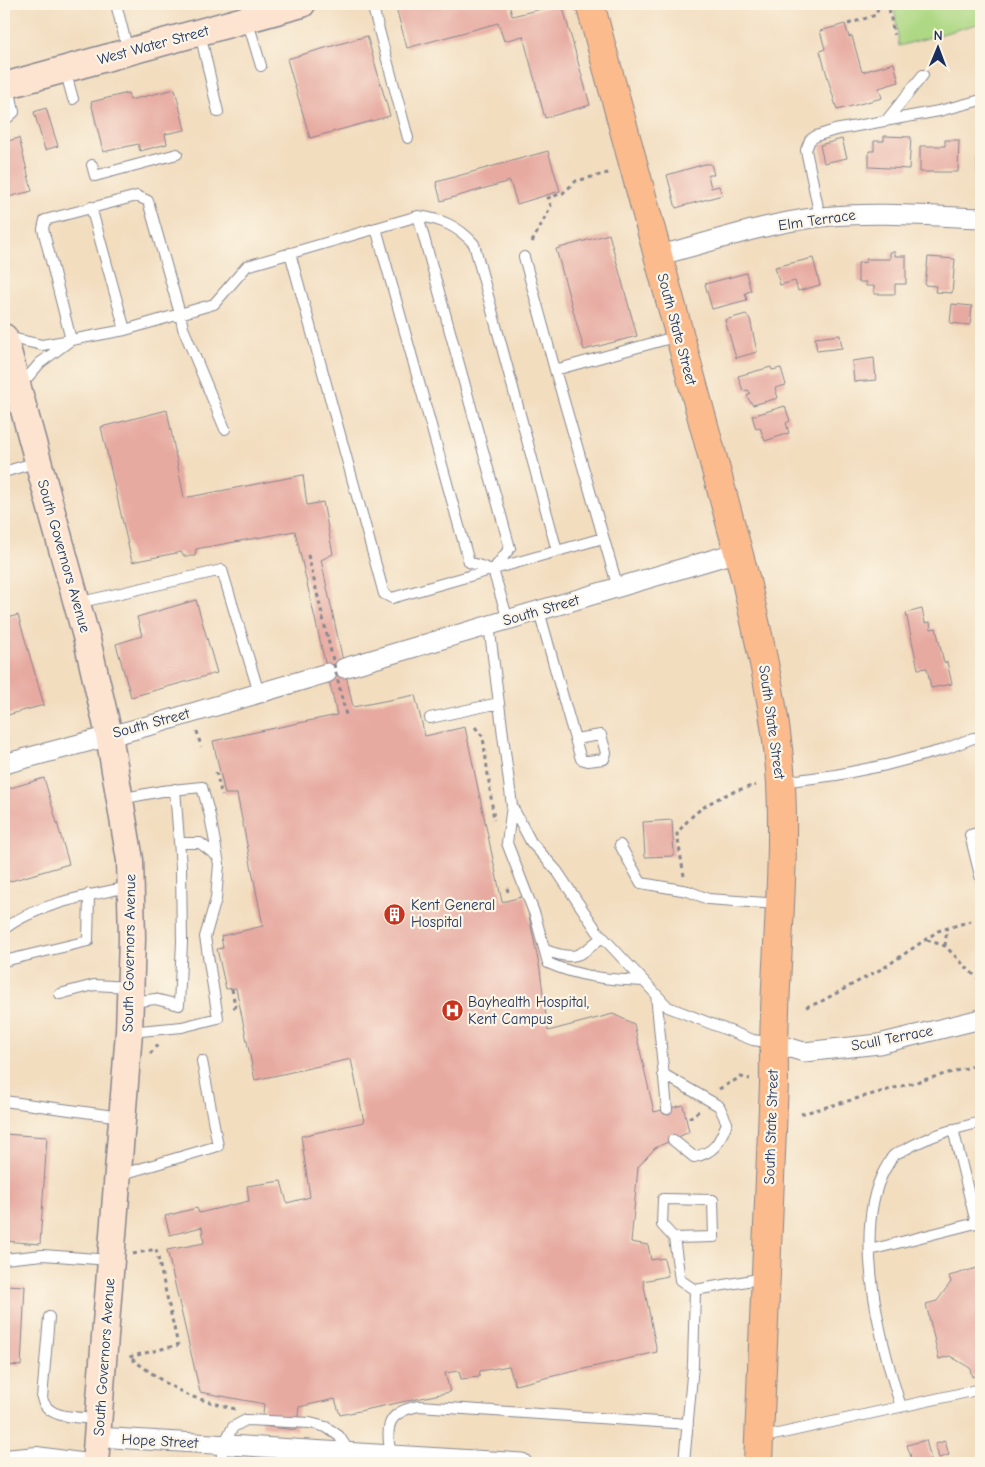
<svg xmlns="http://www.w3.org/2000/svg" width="985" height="1467" font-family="'Comic Neue',sans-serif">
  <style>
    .green { fill: #aed884; stroke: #648471 }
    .building { fill: #e7aaa1 }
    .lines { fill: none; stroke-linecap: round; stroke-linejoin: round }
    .lane-casing { stroke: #86868e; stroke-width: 12 }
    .street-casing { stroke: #86868e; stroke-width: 21 }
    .secondary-casing { stroke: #86868e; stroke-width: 29 }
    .primary-casing { stroke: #86868e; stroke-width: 30 }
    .path { stroke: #86868e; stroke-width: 3; stroke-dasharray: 4 4; stroke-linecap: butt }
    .lane { stroke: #fff; stroke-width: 10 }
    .street { stroke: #fff; stroke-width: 19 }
    .secondary { stroke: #fde4d1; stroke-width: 26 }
    .primary { stroke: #fbbb8c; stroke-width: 28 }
    .path-bridge { stroke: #86868e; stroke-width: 3; stroke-dasharray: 4 4; stroke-linecap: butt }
    .labels { text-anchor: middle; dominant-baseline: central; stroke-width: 4.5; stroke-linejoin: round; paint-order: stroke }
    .street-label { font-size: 15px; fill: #1b2f5e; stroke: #fcf5e5 }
    .poi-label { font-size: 15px; fill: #1b2f5e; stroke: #fcf5e5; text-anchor: start }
  </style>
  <rect width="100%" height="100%" fill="#fcf5e5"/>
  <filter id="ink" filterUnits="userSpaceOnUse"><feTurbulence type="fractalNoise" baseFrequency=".02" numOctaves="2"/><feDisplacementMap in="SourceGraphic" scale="10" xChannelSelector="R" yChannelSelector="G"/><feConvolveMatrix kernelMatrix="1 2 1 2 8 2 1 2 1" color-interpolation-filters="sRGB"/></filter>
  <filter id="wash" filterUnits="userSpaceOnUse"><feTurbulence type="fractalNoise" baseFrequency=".0096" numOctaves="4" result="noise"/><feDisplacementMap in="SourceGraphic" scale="20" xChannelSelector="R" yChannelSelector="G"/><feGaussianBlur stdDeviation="1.12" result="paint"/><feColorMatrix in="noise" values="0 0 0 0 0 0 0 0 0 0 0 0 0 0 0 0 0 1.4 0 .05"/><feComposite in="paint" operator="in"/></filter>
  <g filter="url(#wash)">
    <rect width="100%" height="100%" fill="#f2ddbf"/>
    <path class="green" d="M892,4H981V23L899,46L895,13Z"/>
    <g id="blocks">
      <path class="building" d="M395,4H509L512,16L562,4L590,105L545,118L523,36L504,41L498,23L407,48Z
        M845,24L849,37L852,36L862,72L894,63L899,82L879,88L882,98L837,110L820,51L825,49L820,31Z
        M367,36L390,116L310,138L287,59Z
        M175,89L185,130L165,134L167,144L140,151L138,144L103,152L91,102L128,93L130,100Z
        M46,108L58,146L45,150L34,112Z
        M884,136L911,137L909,169L869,167V151H874V141H884Z
        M19,138L32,191L4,198V142Z
        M842,139L847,158L824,163L820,145Z
        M945,140H959L958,172H920V146H945Z
        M548,151L560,191L517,204L510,181L441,201L436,182Z
        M977,154H981V173H977Z
        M705,164H711L714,175H708L711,188L719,186L722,195L676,208L667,175Z
        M609,234L637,336L584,350L556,249Z
        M890,252H895V256H906V284H895V294H874V286H866V282H858V263L866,262V259H890Z
        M928,257L955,259L952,293L935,292L936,286L925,285Z
        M813,258L820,285L798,291L795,281L780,285L775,267Z
        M746,273L751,291L745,293L747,300L712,309L705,284Z
        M952,304L972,306L970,325L950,323Z
        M746,314L750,319L757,352L736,358L725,320Z
        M840,335L842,348L817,351L815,338Z
        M874,358L876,380L854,382L852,361Z
        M771,367L772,370L781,368L786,385L775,388L778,398L753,405L749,400L747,396L750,393L748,390L743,391L738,376Z
        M785,406L790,421L786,423L789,433L765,441L760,428L756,429L752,416Z
        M167,410L184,498L303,475L307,505L323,502L333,554L321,560L353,707L415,695L425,736L465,727L502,902L525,896L540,970L548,1031L613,1014L634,1024L654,1112L683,1105L689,1132L655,1148L638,1167L631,1242L648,1245L651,1260L664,1258L668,1276L643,1281L657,1352L515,1385L509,1366L480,1371L479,1377L461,1379L459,1371L445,1373L450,1392L340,1415L335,1399L299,1407L296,1430L262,1426L264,1404L200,1392L167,1250L204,1243L202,1227L170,1235L165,1216L197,1208L199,1213L249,1201L247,1186L281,1181L287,1203L310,1197L301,1136L364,1122L351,1059L255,1080L236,988L226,989L217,949L223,948L221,936L263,926L237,794H225L213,741L337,715L295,531L196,549L195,556H184L181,552L132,562L101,427Z
        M196,600L217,673L131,697L116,644L142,636L137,617Z
        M922,609L925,623L930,622L931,629L936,628L944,663L947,662L952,684L931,688L927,668L918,669L906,613Z
        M18,615L44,705L4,716V619Z
        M44,778L69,864L4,883V790Z
        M672,820L674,856L645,857L643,822Z
        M4,1134L47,1137L40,1244L4,1241Z
        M981,1267V1374L972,1377L970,1368L950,1356L939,1359L926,1304L937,1301L951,1282L949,1276Z
        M4,1285L25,1286L21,1366L4,1365Z
        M926,1440L931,1459L913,1463L907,1445Z
        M945,1441L949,1455L939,1458L935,1444Z"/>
    </g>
  </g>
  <g filter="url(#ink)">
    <use href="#blocks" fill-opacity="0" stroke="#86868e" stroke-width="1"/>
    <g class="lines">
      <defs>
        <path id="lane" d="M116,4L128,51
          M372,4L408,138
          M247,19L261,66
          M200,33L218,112
          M65,70L73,99
          M4,121L14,112L9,86
          M886,121L923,75
          M92,165L95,176L177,154
          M91,207L125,330
          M418,216L510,548L493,570
          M820,217L806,150L810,140L816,136L835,130L939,111L981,100
          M376,228L469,562L492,570
          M290,253L384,594L392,598L603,538
          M524,257L555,370L678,336
          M7,337L42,345L71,340L40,363L20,386
          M555,370L618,588
          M225,429L183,328L180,314L148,201L137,196L45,220L43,229L71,340L125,330L214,304L247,266L418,216C441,219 458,226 474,244L557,551
          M4,472L37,462
          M493,570L508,620
          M77,603L222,570L259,693
          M539,611C553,660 566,710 581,759L588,761L604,759L606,753L601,735L575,739
          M489,625L512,806L531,842L557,871L597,931L668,1007L753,1040L773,1043
          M430,718L499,703
          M782,782L836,775L886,765L943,750L973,738L981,739
          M120,799L162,791L202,787L210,816L219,864L216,899L205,937L218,1018L182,1027L130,1032
          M512,806L507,843L535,915L548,963C579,977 611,980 644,981
          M981,832L970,835L981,879
          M179,843H200L217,856
          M620,845L641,883L688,891L708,899L779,904
          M4,929C36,904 90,895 129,887
          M545,950C575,961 579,957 602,937
          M4,961L88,941L89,894
          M60,994L94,985L129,987
          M656,994L667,1109
          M132,1002L155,999L179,1005L182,942L181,867L175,789
          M663,1074L719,1106L727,1123C719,1142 716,1152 694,1157L673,1140
          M4,1101L121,1117
          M119,1175L218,1146L202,1061
          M674,1238L662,1225L663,1199L713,1200L714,1237L674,1238L680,1280L695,1290
          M870,1250L976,1223L953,1129
          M4,1259L43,1255L110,1260
          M49,1317L42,1398C47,1420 80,1417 98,1419
          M901,1407C881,1344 851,1230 885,1169C888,1165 890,1159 893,1156C896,1153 902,1151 906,1149C931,1135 954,1129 981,1122
          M760,1438L981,1389
          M4,1455L37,1452L94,1460
          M391,1455C385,1426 387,1412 419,1406L688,1424
          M221,1463L223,1445L233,1427L246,1420L310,1423L326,1427L339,1436L350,1453
          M684,1463L693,1365L695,1290L764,1278"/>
        <path id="street" d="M657,256C711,242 766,223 821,217C874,211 928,216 981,218
          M344,668L738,552
          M4,764L155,724L327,673
          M773,1043L804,1052L879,1044L981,1019
          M97,1437L522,1463"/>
        <path id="secondary" d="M4,86L302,4
          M4,337L87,640L109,735L130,860L132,938L129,1032L95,1463"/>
        <path id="primary" d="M590,4L746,581C761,648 777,715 781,783C786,883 772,983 774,1083L758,1463"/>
      </defs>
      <use href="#lane" class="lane-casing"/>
      <use href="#street" class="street-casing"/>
      <use href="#secondary" class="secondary-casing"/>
      <use href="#primary" class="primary-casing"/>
      <path class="path" d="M884,4L889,8L894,35
        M848,24L876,15L879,4
        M532,242L551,206L548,198L563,193L576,181L612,172
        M475,727L483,737L494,820
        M197,731L201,747
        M216,772L222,796
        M684,876L677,834C696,806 724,793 756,785
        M507,888L509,895
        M927,940L945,946L981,982
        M945,946L947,928
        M232,989L235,1006L233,1012
        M806,1007L820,1002L885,967L938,931L971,921
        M150,1054L159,1043
        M719,1089L741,1077L750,1079
        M801,1114L981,1064
        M689,1118L699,1111
        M133,1254L156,1249L178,1345L129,1357L164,1382L189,1396L235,1409"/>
      <use href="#lane" class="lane"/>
      <use href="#street" class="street"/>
      <use href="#secondary" class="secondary"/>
      <use href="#primary" class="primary"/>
      <path class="path-bridge" d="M308,555L346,715"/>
    </g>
  </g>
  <defs>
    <symbol id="building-disc" viewBox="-11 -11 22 22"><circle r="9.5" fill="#c8321e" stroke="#fcf5e5"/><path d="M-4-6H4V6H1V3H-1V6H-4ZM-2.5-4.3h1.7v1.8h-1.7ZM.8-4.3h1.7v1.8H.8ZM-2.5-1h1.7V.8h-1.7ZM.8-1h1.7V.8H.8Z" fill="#fff"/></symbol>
    <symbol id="hospital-disc" viewBox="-11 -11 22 22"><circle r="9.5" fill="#c8321e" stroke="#fcf5e5"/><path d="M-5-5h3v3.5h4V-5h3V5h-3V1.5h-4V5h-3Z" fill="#fff"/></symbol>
  </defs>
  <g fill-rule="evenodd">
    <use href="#building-disc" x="382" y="902" width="25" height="25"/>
    <use href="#hospital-disc" x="440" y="998" width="25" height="25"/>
  </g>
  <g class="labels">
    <g class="street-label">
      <text transform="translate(153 45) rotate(-15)">West Water Street</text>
      <text transform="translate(817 220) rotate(-8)">Elm Terrace</text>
      <text transform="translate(677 329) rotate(75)">South State Street</text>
      <text transform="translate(64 556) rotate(74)">South Governors Avenue</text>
      <text transform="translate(541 610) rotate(-16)">South Street</text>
      <text transform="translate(772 722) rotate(82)">South State Street</text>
      <text transform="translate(151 723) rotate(-15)">South Street</text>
      <text transform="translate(129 953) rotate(-89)">South Governors Avenue</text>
      <text transform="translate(892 1038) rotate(-11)">Scull Terrace</text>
      <text transform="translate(771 1127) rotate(-88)">South State Street</text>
      <text transform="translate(104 1357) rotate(-86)">South Governors Avenue</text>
      <text transform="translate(160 1441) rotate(3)">Hope Street</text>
    </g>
    <g class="poi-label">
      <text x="411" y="905">Kent General<tspan x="411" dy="17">Hospital</tspan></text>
      <text x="468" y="1002">Bayhealth Hospital,<tspan x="468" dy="17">Kent Campus</tspan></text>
    </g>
  </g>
  <rect width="985" height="1467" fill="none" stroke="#fcf5e5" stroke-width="20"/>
  <g transform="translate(938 48) rotate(1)" stroke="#fcf5e5" stroke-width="4" paint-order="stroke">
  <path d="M0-4L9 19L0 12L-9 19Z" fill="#1b2f5e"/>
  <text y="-8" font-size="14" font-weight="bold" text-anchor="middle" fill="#1b2f5e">N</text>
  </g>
</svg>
